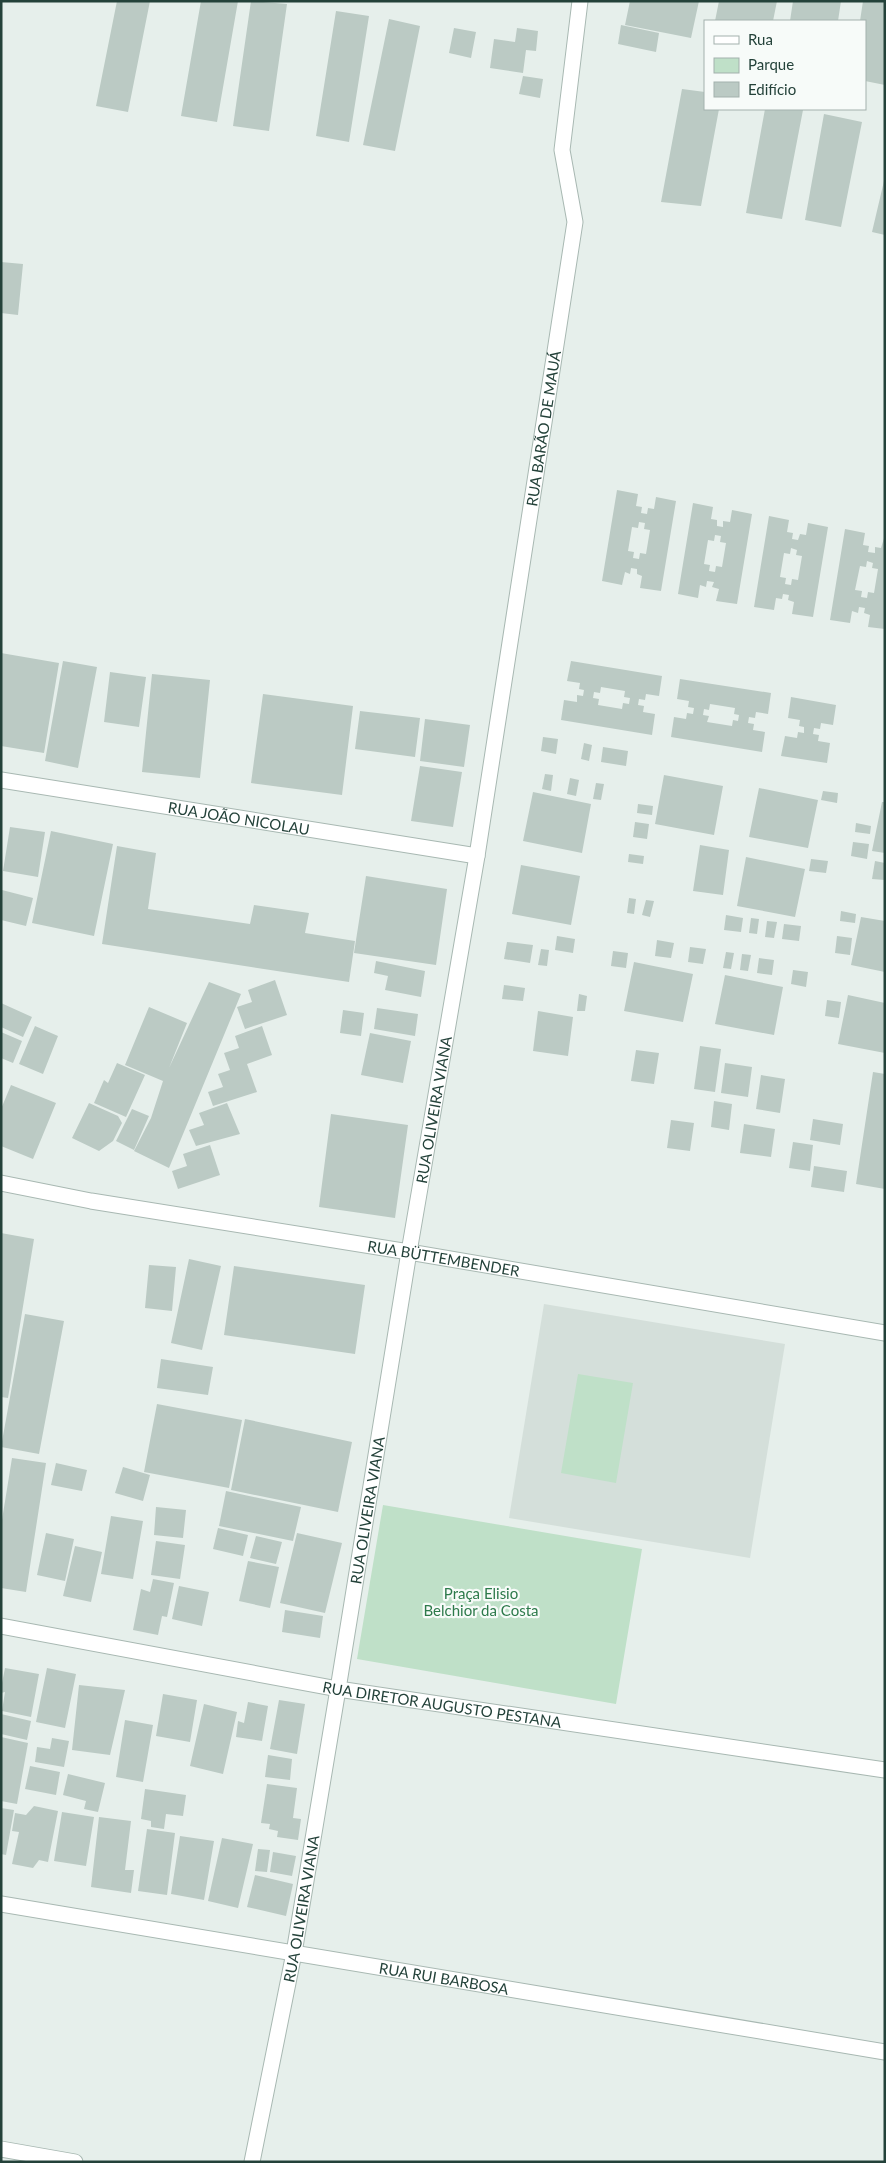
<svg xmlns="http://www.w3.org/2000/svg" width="886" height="2163" font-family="Lato,sans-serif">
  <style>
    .built { fill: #d4dfda }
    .green { fill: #bfe0c8 }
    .building { fill: #bbcac4; fill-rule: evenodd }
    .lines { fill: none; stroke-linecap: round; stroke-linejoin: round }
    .minor-casing { stroke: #a8b8b2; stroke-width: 17 }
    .minor { stroke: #fff; stroke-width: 15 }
    .labels { text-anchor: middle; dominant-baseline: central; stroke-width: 4.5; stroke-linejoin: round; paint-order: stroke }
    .street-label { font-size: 15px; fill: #24423a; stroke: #f7fbf9 }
    .park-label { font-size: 15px; fill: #2d7a4b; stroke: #f7fbf9 }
  </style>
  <rect width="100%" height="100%" fill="#e6efeb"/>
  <path class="built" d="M544,1304L785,1344L750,1558L509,1518Z"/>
  <path class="green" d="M578,1374L633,1383L616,1483L561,1473Z
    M383,1505L642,1549L616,1704L357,1659Z"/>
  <path class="building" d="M117,1H150L128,112L96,106Z
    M201,1H238L217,122L181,116Z
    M251,1L287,4L269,131L233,126Z
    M630,1H699L691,38L625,25Z
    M719,1H777L773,21H715Z
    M793,1H841L838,21H790Z
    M863,1H885V85L865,81V21H860Z
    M336,11L369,16L349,142L316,136Z
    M389,19L420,26L395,151L363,145Z
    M621,25L659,33L656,52L618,44Z
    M454,28L476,32L471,58L449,53Z
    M517,28L538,31L536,51L526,50L523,73L490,68L494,39L515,42Z
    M523,76L543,79L540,98L519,94Z
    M682,89L705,92V109H719L701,206L661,202Z
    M765,109L803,110L782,219L746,213Z
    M824,114L862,122L841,227L805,220Z
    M884,181H885V235L872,232Z
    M1,262L23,264L18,315L1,313Z
    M617,490L638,494L636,506L642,507L641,513L647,514L648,508L654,509L656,497L676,501L661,591L640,588L642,576L637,574V569L631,568L630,574L625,572L622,585L602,581ZM639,522L645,523L644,529L650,530L646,554L640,553L639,559L633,558L634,552L628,551L632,527L638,528Z
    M693,503L713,507L711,519L717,520V526L723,527V521L730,522L732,510L752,514L737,604L716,601L719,589L712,587L714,582L707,581L706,587L700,585L698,598L678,594ZM715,535L721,536L720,542L726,543L722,567L716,566L715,572L709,571L710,565L704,564L708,540L714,541Z
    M769,516L789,520L787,532L793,533L792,539L798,540L800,534L806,535L808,523L828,527L813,617L792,614L794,602L788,600L789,595L783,594L782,599L776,598L774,610L754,607ZM791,548L797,550L796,555L802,556L798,580L792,579L791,585L785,584L786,578L780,577L784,553L790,554Z
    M845,529L865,533L863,545L869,546L868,552L875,553V547L881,548L885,535V629L868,627L870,615L864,613L865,608L859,607L858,613L852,611L850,623L830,620ZM867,561L873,563L872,568L878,569L874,593L868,592L867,598L861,597L862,591L855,590L860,566L866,567Z
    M1,653L59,663L44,753L1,746Z
    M63,661L97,667L78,768L45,761Z
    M571,661L662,676L659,696L646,694L645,700L639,699L638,705L644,706L643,712L655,714L652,735L561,720L564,700L577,702V695L583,696L584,690L579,689L580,683L567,681ZM601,687L625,691L624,697L630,698L629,704L623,703L622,709L598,705L599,699L593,698L594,692L600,693Z
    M110,672L146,677L139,727L104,722Z
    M152,674L210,680L200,778L142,772Z
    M680,679L771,693L768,714L756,712L755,718L749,717L748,723L754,724L753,730L765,732L762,752L671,737L674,717L686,719L687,713L693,714L694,708L688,707L689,701L677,699ZM710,704L735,708L734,714L739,715L738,721L733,720L732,726L707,722L709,716L703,715L704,709L709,710Z
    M263,694L353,706L342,795L251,783Z
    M791,697L836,705L833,725L821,723L820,729L814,728L813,734L819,735L818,741L830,743L827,763L781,756L785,736L797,738L798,732L804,733V727L799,726L800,720L788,718Z
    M360,711L420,718L415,757L355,749Z
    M425,719L470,725L464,767L420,761Z
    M543,737L558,739L556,754L541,751Z
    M584,743L592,745L589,761L581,759Z
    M603,747L628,751L626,766L601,762Z
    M420,766L462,772L453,827L411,821Z
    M545,774L553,775L551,791L542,789Z
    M664,775L723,786L714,835L655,824Z
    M570,778L579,780L576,796L567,794Z
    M596,783L604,784L601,800L593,799Z
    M759,788L818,800L808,848L749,837Z
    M823,791L838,793L837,803L821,800Z
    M533,792L591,804L582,853L523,841Z
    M882,802H885V853L872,851Z
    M638,804L653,806L652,815L637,813Z
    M635,822L649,824L647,839L633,837Z
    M856,823L871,826L870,834L855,832Z
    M10,827L45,832L38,877L3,871Z
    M51,831L113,844L94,936L32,923Z
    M853,842L869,844L867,859L851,856Z
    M700,845L729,850L723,895L693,891Z
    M117,846L156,853L148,909L250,924L254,905L309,913L305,933L355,941L349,982L102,944Z
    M629,854L644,856L643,864L628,862Z
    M746,857L805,869L795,917L737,906Z
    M811,859L828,861L826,873L809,871Z
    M875,861L885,863V880L872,879Z
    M521,865L580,876L571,925L512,914Z
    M366,876L447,889L436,965L354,953Z
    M2,890L33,898L26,926L1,920Z
    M629,898L636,899L634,914L627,913Z
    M646,900L654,901L650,917L642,915Z
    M841,911L856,914L855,923L840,921Z
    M726,915L743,918L741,932L724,930Z
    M861,917L885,921V972L851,965Z
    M751,918L759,919L757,934L749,933Z
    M767,921L777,922L774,938L765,937Z
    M784,924L801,926L799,941L782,939Z
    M557,936L575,939L573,953L555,950Z
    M837,936L852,938L850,955L835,953Z
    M657,940L674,943L671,958L655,956Z
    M507,942L533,945L530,963L504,959Z
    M690,947L706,949L703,964L688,962Z
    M541,949L549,950L547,966L538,965Z
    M613,951L628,953L626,968L611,966Z
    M726,952L734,953L731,969L723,968Z
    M742,954L751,955L748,971L740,970Z
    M759,958L774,960L772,975L757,973Z
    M376,961L425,971L421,997L385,990L388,976L374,973Z
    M634,962L693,974L683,1022L624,1011Z
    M793,970L808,972L806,987L791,984Z
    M725,975L783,987L774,1035L715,1024Z
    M275,980L287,1015L245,1029L237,1007L252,1002L248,990Z
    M209,982L241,994L169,1168L134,1151L151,1118L163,1081L125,1065L149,1007L187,1023L169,1068Z
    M504,985L525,988L523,1001L502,999Z
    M579,994L587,996L585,1011H577Z
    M848,995L885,1003V1053L838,1044Z
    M827,1000L841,1002L839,1018L825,1016Z
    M1,1003L32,1017L23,1037L1,1027Z
    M377,1008L418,1014L415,1036L374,1029Z
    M343,1010L364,1013L361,1036L340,1033Z
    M538,1011L573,1017L568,1056L533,1051Z
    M35,1026L58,1036L43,1074L19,1064Z
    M262,1026L272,1055L247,1064L257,1092L213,1106L208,1092L223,1087L218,1074L230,1070L224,1053L239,1048L235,1036Z
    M1,1032L22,1041L13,1063L1,1058Z
    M370,1033L411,1041L403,1083L361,1075Z
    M700,1046L721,1049L715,1092L694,1089Z
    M636,1050L659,1053L654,1084L631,1081Z
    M117,1063L145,1075L126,1117L94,1103L104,1080L108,1083Z
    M725,1063L752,1067L748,1097L721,1093Z
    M873,1072L885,1074V1189L856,1184Z
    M761,1075L785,1079L780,1113L756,1109Z
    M11,1085L56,1103L33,1159L1,1146V1109Z
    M714,1101L732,1104L729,1130L711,1127Z
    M89,1103L118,1116L122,1123L113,1141L99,1151L72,1138Z
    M227,1103L240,1134L196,1146L189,1130L204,1125L199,1113Z
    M132,1109L149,1116L134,1150L116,1141Z
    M331,1114L408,1125L395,1218L319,1207Z
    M813,1119L843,1124L840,1145L810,1140Z
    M671,1120L694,1123L690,1151L667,1148Z
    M744,1124L775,1129L771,1157L740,1153Z
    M793,1142L813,1145L810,1171L789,1168Z
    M210,1145L220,1175L178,1189L172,1171L187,1166L183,1154Z
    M814,1166L847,1171L844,1192L811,1187Z
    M1,1233L34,1239L8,1398L1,1397Z
    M189,1259L221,1266L202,1350L171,1343Z
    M149,1265L176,1267L172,1311L145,1308Z
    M234,1266L365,1285L355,1354L224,1335Z
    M25,1314L64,1321L39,1454L1,1447Z
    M161,1359L213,1367L208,1395L157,1388Z
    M157,1404L242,1420L229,1488L144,1472Z
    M245,1419L352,1442L338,1512L231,1490Z
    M12,1458L46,1463L26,1592L1,1588V1526Z
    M56,1463L87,1470L82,1491L51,1485Z
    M123,1467L150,1475L143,1501L115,1493Z
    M226,1491L301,1507L293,1541L219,1526Z
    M156,1507L186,1510L183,1538L154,1535Z
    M111,1516L143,1521L133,1579L101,1574Z
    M218,1528L248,1535L243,1556L213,1549Z
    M46,1533L74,1539L65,1581L37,1575Z
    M297,1533L342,1543L325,1613L280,1603Z
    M256,1536L282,1542L276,1564L250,1558Z
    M156,1541L185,1545L180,1579L151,1575Z
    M75,1546L102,1552L91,1602L63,1596Z
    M248,1561L279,1567L270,1608L239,1601Z
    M153,1579L174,1583L167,1617L162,1616L158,1635L133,1630L141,1589L150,1592Z
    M179,1586L209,1592L202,1626L172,1619Z
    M285,1610L323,1616L320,1638L282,1632Z
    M5,1668L39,1674L31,1717L2,1711L5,1692L1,1693V1688Z
    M47,1668L76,1674L65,1728L36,1722Z
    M79,1685L125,1690L110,1755L72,1750Z
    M163,1694L197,1700L190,1742L156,1736Z
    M279,1700L305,1704L297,1754L270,1749Z
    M248,1702L268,1706L262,1741L236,1737L238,1721L244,1723Z
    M204,1704L237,1712L223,1774L190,1766Z
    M1,1714L31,1721L27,1740L1,1734Z
    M125,1720L153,1725L143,1782L116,1777Z
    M1,1737L28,1743L17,1804L1,1801Z
    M52,1738L69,1741L64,1767L35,1762L37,1747L50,1749Z
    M268,1755L292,1759L290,1780L265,1777Z
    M30,1766L60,1772L56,1795L25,1789Z
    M68,1774L105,1783L98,1812L84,1809L86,1801L63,1795Z
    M267,1784L297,1788L293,1818L301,1819L298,1840L277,1837L278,1831L269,1829L270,1824L261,1823Z
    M145,1789L186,1795L183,1816L166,1814L164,1829L151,1827V1821L141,1819Z
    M34,1806L58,1811L48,1862L39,1860L33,1868L12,1864L19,1832L12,1831L15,1813L26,1815Z
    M1,1808L14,1810L6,1855L1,1854Z
    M62,1812L94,1817L86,1866L54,1861Z
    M99,1817L131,1821L125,1870H134L131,1893L91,1887Z
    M147,1829L175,1833L167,1895L138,1891Z
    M180,1836L214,1841L204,1900L171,1894Z
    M222,1838L253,1844L238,1908L208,1901Z
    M258,1849L270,1850L267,1872L255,1871Z
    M273,1852L296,1856L292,1876L270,1872Z
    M255,1875L293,1884L286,1916L247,1907Z"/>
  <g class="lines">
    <defs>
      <g id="minor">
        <path id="s1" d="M1,780L477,856"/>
        <path id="s2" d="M1,1183L91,1201L409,1252L885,1333"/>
        <path id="s3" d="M1,1626L338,1689L885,1770"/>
        <path id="s4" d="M1,1904L885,2052"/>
        <path d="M1,2149L75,2162"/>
        <path id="s5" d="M252,2162L294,1953L338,1689L409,1252L477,856L575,222L562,150L580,1"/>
      </g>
    </defs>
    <use href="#minor" class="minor-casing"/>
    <use href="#minor" class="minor"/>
  </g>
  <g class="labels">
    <g class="street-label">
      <text stroke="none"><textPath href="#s5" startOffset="1758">RUA BARÃO DE MAUÁ</textPath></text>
      <text stroke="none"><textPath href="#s1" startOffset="241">RUA JOÃO NICOLAU</textPath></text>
      <text stroke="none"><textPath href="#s5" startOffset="1068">RUA OLIVEIRA VIANA</textPath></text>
      <text stroke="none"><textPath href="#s2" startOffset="449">RUA BÜTTEMBENDER</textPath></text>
      <text stroke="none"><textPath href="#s5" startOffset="662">RUA OLIVEIRA VIANA</textPath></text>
      <text stroke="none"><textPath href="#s3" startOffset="448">RUA DIRETOR AUGUSTO PESTANA</textPath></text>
      <text stroke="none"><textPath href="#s5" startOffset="258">RUA OLIVEIRA VIANA</textPath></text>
      <text stroke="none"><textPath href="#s4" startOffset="449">RUA RUI BARBOSA</textPath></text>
    </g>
    <g class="park-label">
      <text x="481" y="1593">Praça Elisio<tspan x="481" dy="17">Belchior da Costa</tspan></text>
    </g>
  </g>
  <rect width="886" height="2163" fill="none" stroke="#24423a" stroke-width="5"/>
  <rect x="704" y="20" width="162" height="90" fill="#f7fbf9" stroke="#a3b1ad"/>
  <rect x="714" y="36" width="25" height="8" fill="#ffffff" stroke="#a3b1ad"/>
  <text x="748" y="45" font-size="15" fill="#24423a">Rua</text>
  <rect x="714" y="58" width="25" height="15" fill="#bfe0c8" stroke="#a3b1ad"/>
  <text x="748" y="70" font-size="15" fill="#24423a">Parque</text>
  <rect x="714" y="82" width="25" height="15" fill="#bbcac4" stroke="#a3b1ad"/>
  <text x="748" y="95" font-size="15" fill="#24423a">Edifício</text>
</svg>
